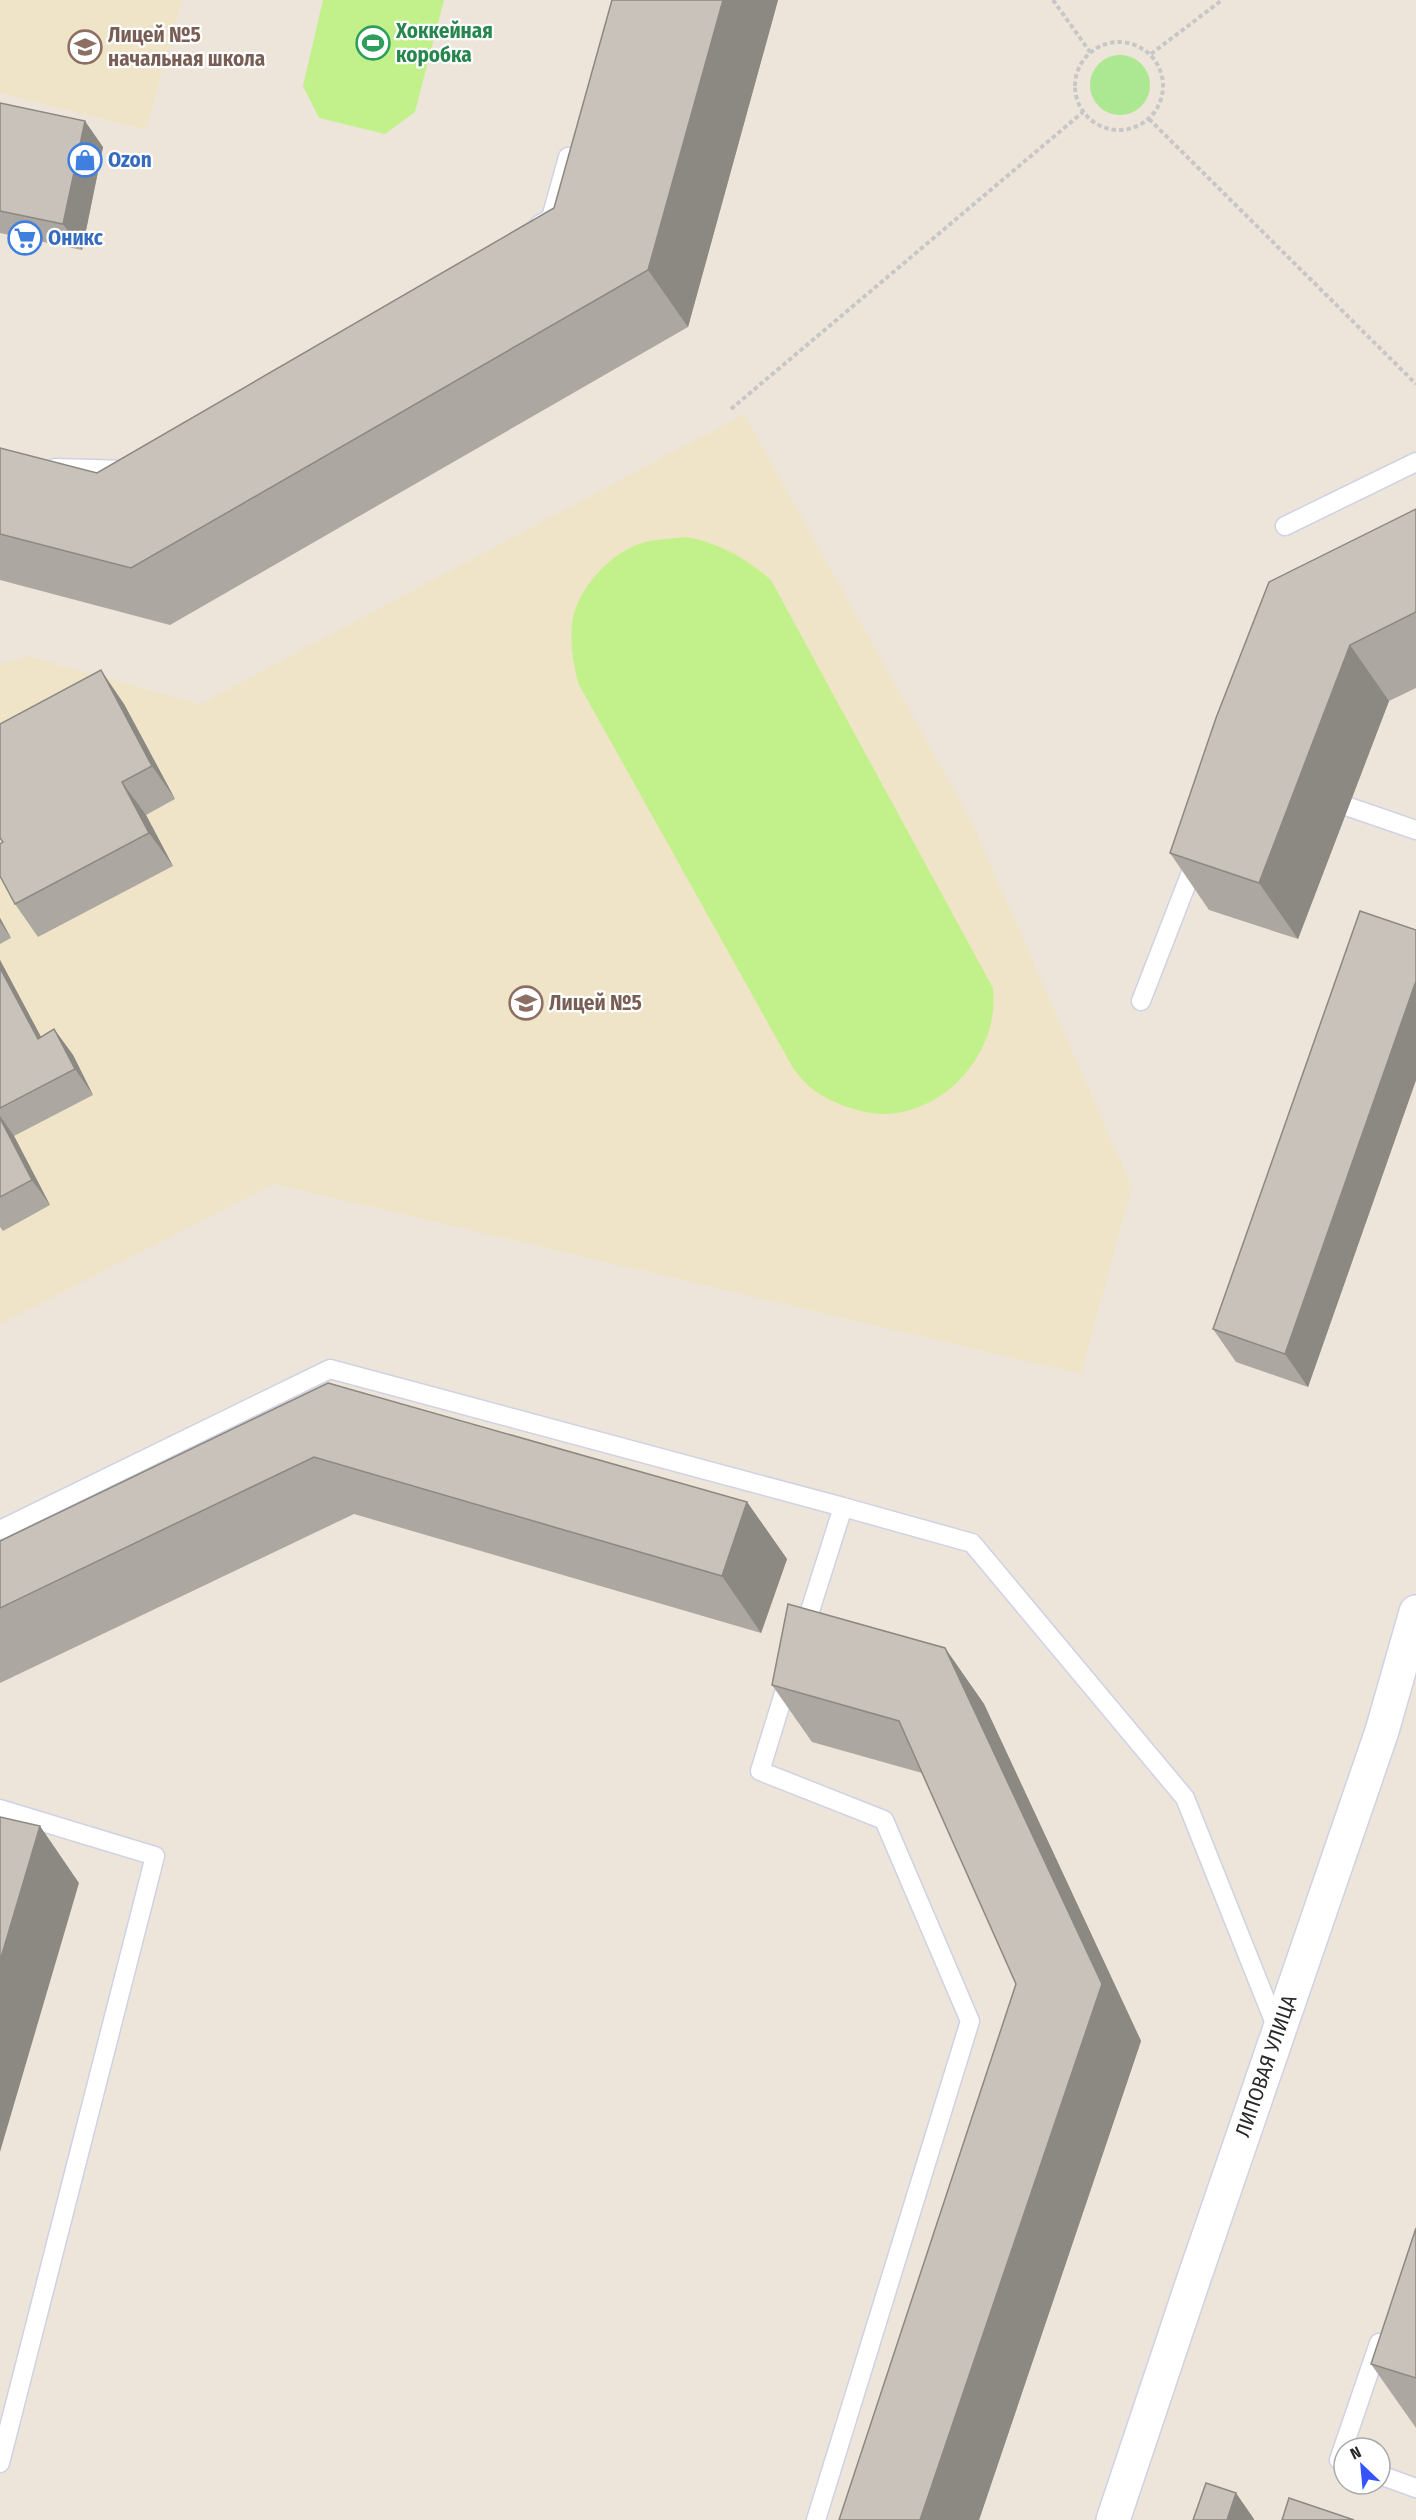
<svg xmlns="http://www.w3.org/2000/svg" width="1416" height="2520" font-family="'Fira Sans Condensed',sans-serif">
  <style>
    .education { fill: #f0e4c8 }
    .green { fill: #ace891 }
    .pitch { fill: #c2f18c }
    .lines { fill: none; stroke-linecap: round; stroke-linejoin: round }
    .service-casing { stroke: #cfd2e4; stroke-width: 21 }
    .minor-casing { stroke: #cfd2e4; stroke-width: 36 }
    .path { stroke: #c7c7c7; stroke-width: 4; stroke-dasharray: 4.5 3; stroke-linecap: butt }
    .service { stroke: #fff; stroke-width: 18 }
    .minor { stroke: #fff; stroke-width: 33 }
    .wall { fill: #aca7a0 }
    .shaded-wall { fill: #8c8882 }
    .building { fill: #c8c2ba; stroke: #8c8882; stroke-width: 1.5 }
    .labels { text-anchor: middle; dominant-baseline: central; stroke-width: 4.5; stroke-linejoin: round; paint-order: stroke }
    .leisure-label { font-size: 21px; font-weight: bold; fill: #27864d; stroke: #fff; text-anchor: start }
    .education-label { font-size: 21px; font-weight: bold; fill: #785e54; stroke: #fff; text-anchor: start }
    .shop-label { font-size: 21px; font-weight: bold; fill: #366cbe; stroke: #fff; text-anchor: start }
    .street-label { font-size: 21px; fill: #292929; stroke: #fff }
  </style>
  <rect width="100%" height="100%" fill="#ede5da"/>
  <path class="education" d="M0,0H182L146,130L0,93Z
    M744,414L972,822L1132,1187L1081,1374L274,1184L0,1324V664L28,656L200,704Z"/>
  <path class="green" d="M1090 85a30 30 0 1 1 60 0a30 30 0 1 1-60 0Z"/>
  <path class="pitch" d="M323,0H444L415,112L385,134L319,118L303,86Z
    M685,537C718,542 746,558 771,580L993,988C1000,1049 950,1110 888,1114C863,1115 830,1103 811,1088C804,1083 798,1074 793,1068L578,683C573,663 570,643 572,623C576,591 609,554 639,544C653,539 671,539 685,537Z"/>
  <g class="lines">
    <defs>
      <path id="service" d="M539,225L551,218L568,157
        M55,468L127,470
        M1285,526L1416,462
        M1349,807L1416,830
        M1141,1001L1197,857
        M843,1507L972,1543L1185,1798L1278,2031
        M0,1530L330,1369L843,1507L803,1633
        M789,1677L760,1771L884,1820L970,2021L816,2520
        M0,1809L155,1856L0,2463
        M1344,2461L1339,2460L1379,2343
        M1380,2475L1416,2488"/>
      <path id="minor" d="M1113,2520L1191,2287L1382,1731L1416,1612"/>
    </defs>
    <use href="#service" class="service-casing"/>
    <use href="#minor" class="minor-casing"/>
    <path class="path" d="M1053,0L1090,52
      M1075 86a44 44 0 1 1 88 0a44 44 0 1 1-88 0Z
      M1151,54L1222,0
      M1149,119L1416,384
      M731,409L1083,112"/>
    <use href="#service" class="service"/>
    <use href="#minor" class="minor"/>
  </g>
  <path class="wall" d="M612,0H778L688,327L170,625L0,580V448L97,473L554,208Z
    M0,103L103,147L82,250L0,233Z
    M1416,509V688L1389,701L1298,939L1209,910L1170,853Z
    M124,704L175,799L146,815L173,866L38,937L15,904L3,842Z
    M0,918L11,938L0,944Z
    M1416,930V1080L1308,1387L1236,1362L1213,1329Z
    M0,960L41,1037L54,1029L73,1055L93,1095L14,1136L50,1205L3,1231L0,1227Z
    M328,1383L747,1502L787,1559L761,1633L354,1514L0,1683V1541Z
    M945,1648L984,1704L1141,2041L979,2520H839L1016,1984L922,1773L812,1742L772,1685Z
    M1416,2228V2428L1371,2364Z"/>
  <path class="shaded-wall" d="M723,0H778L688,327L648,270Z
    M85,121L103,147L82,250L63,224Z
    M1350,645L1389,701L1298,939L1259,883Z
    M101,670L124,704L175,799L152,766Z
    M122,782L146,815L173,866L149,833Z
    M0,918L11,938L0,922Z
    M0,960L56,1065L38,1039L0,968Z
    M1416,981V1080L1308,1387L1285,1354Z
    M54,1029L73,1055L93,1095L75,1069Z
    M0,1116L14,1136L50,1205L32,1180L0,1118Z
    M747,1502L787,1559L761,1633L722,1576Z
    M945,1648L984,1704L1141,2041L979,2520H920L1102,1984Z
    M40,1826L79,1883L0,2152V1961Z
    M1236,2493L1254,2519V2520H1227Z"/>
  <path class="building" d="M612,0H723L648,270L131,568L0,534V448L97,473L554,208Z
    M0,103L85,121L63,224L0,211Z
    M1416,509V612L1350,645L1259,883L1170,853L1216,718L1269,582Z
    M101,670L152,766L122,782L149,833L15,904L0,876V844L3,842L0,838V724Z
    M1360,911L1416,930V981L1285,1354L1213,1329Z
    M0,968L38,1039L54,1029L75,1069L0,1108Z
    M0,1118L32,1180L0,1197Z
    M328,1383L747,1502L722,1576L314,1457L0,1608V1541Z
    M788,1604L945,1648L1102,1984L920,2520H839L1016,1984L899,1721L772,1685Z
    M0,1817L40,1826L0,1961Z
    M1416,2228V2378L1371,2364Z
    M1206,2483L1236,2493L1227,2520H1193Z
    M1289,2498L1354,2520H1282Z"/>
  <defs>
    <symbol id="stadium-ring" viewBox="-11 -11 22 22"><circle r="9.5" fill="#fff" stroke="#2e9e5b" stroke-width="1.5"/><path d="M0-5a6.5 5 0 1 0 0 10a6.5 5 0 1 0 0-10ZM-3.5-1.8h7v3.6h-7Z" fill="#2e9e5b"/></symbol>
    <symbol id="school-ring" viewBox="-11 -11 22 22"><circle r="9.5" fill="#fff" stroke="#8d6e63" stroke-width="1.5"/><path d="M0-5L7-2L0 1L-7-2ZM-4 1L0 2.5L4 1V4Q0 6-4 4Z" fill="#8d6e63"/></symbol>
    <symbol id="shop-ring" viewBox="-11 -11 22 22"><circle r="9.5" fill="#fff" stroke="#3f7fe0" stroke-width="1.5"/><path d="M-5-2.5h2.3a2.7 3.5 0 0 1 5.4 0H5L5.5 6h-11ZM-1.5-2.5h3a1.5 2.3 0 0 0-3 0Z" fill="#3f7fe0"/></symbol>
    <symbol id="supermarket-ring" viewBox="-11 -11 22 22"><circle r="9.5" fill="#fff" stroke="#3f7fe0" stroke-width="1.5"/><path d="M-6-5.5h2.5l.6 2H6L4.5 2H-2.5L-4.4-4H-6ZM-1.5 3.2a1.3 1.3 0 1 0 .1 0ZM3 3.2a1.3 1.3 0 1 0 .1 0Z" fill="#3f7fe0"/></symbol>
  </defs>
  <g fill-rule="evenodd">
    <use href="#stadium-ring" x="354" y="24" width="38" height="38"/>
    <use href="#school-ring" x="66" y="28" width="38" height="38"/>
    <use href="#shop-ring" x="66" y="141" width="38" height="38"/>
    <use href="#supermarket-ring" x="6" y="219" width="38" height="38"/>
    <use href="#school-ring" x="507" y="984" width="38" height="38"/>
  </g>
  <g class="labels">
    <g class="leisure-label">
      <text x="396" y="31">Хоккейная<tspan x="396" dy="24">коробка</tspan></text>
    </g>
    <g class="education-label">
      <text x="108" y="35">Лицей №5<tspan x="108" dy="24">начальная школа</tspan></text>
      <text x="549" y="1003">Лицей №5</text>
    </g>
    <g class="shop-label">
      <text x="108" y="160">Ozon</text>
      <text x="48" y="238">Оникс</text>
    </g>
    <g class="street-label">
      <text transform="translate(1266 2066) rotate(-71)">ЛИПОВАЯ УЛИЦА</text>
    </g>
  </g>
  <g transform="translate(1362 2466) rotate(334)"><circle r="28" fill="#ffffff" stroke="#a9a9a9" stroke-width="1.5"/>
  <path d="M0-4.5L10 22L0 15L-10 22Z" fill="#3553ff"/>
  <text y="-9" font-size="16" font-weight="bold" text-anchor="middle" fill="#292929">N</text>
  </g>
</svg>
